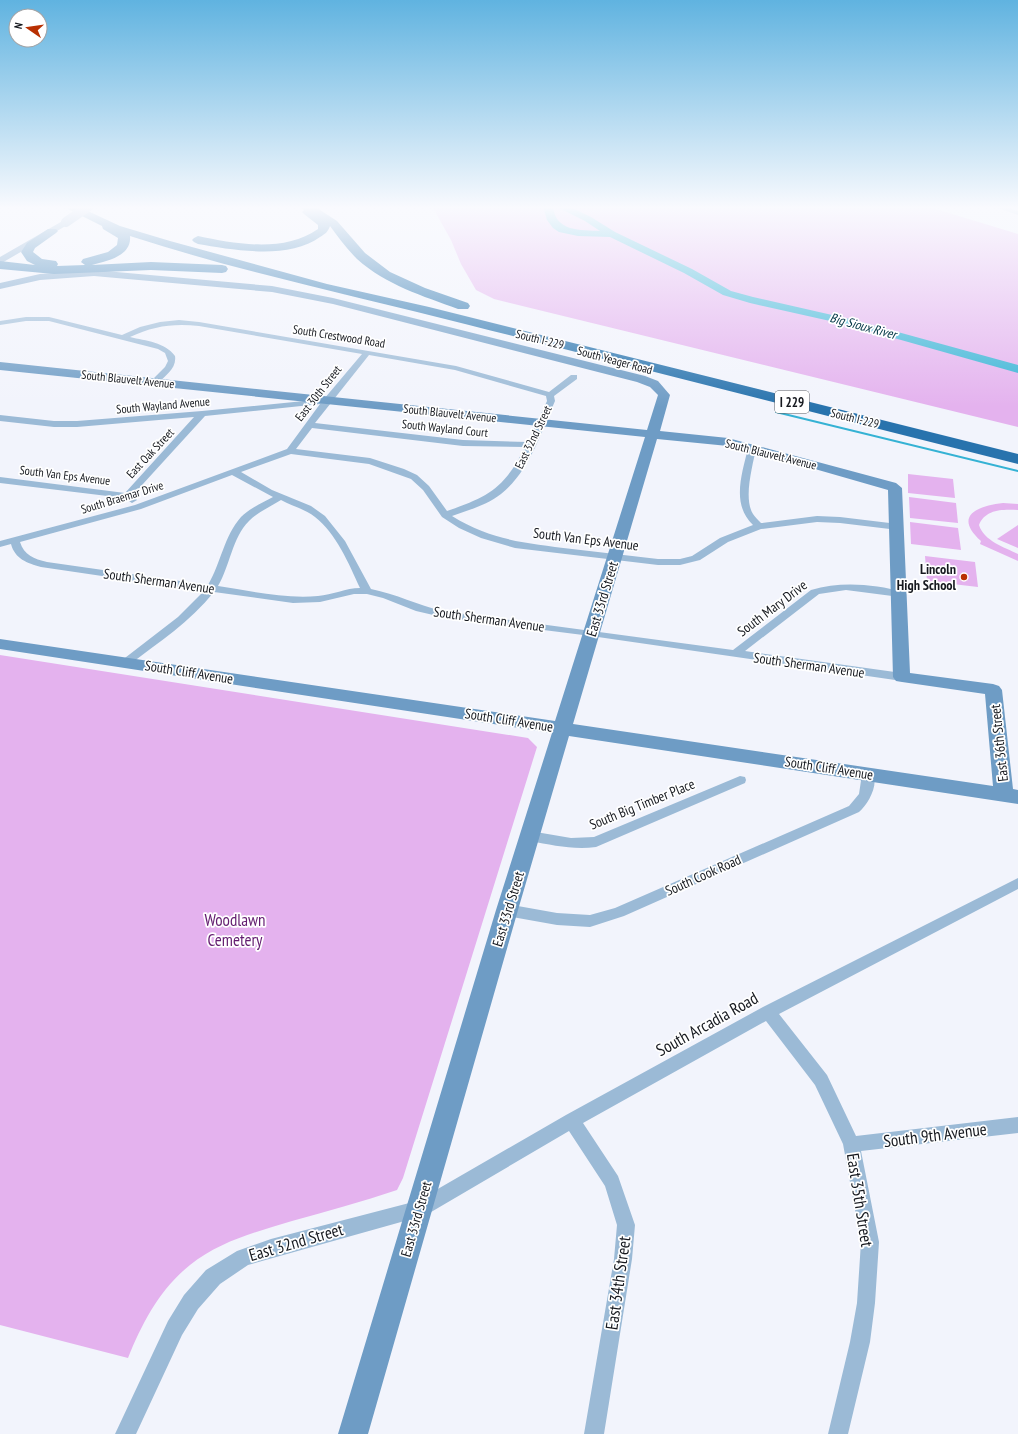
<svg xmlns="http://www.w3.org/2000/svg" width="1018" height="1434" font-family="'PT Sans Narrow',sans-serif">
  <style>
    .green { fill: #e4b2ee }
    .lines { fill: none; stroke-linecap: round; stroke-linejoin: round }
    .stream { stroke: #35b2d4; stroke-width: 2 }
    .river { fill: #35b2d4; fill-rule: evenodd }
    .street { fill: #9bbad6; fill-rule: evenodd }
    .secondary { fill: #6e9cc5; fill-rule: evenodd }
    .highway { fill: #2873ad; fill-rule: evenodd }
    .secondary-bridge { stroke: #6e9cc5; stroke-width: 10 }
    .poi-dot { fill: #b93002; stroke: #fff; stroke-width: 1.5 }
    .labels { text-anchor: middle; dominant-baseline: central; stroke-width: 3.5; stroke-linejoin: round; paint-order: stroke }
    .far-street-label { font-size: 12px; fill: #16191f; stroke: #fff }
    .far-water-label { font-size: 13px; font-style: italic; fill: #003645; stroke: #fff }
    .shield { fill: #fff; stroke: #5c5e62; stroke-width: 1 }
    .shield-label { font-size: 13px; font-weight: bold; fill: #16191f }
    .street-label { font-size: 14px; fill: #16191f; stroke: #fff }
    .poi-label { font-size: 14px; font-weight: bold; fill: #16191f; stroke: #fff; text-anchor: end }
    .near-park-label { font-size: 17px; fill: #631d70; stroke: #fff }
    .near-street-label { font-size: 17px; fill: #16191f; stroke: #fff }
  </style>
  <rect width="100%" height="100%" fill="#f2f4fc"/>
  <path class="green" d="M926,206L1018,234V427L494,299L476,290L461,264L451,240L432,206Z
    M908,474L953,479L955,498L908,493Z
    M909,497L956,503L958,523L910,518Z
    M1003,503L1018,504V510C1003,509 985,509 979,525C984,541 1004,547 1018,554V561L980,544L981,541C953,516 977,506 1003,503Z
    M910,522L958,528L961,550L911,544Z
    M1018,525V548L997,539Z
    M925,556L975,562L978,587L927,581Z
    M0,655L528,738L537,747L403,1178L397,1190C362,1202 327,1211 292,1221C256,1232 220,1241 190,1265C160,1289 142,1323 128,1358L0,1325Z"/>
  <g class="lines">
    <path class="stream" d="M776,412L1018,471"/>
    <path class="river" d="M543,206H553C555,232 581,230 600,231L585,221L555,206H568L591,217L615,232L692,269L731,291L753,297L854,320L1018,365V373L848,325L750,303L723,295L684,273L610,237L578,236L559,232L553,228L547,220Z"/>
    <path class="street" d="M992,206H1003L1018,211V215Z
      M26,317H49L122,335L140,327L160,322L179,320L199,322L456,366L549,392L571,375H577V379L554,396L555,401C541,433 529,472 501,494C487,505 469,510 452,516C492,541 527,543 572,549C601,552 629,556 658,559H680L692,556L720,538L753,525C731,504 742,474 748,448L749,446H755L756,448C753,465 743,498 753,514C755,517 758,520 761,523L817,516L840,517L898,524L903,527L898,530L840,523L817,522L761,529L728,542L700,560L680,565H658L515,548L481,538L459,528L442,517L423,490L411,479L369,464L291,454L241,472L272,490L311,506L325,516L345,541L371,589C396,594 418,605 442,611L733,650L811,590C841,581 873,584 904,592L905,594L900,597L846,590L819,594L745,651L902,673L906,674L908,677L906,680L902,681L591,636L442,617L416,611L383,598L367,594H354L320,602L293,603L214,592C190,622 159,642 129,665H121L119,663L121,661L178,617L204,591L41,567C27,563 15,559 11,544L0,547V541L135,505L287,449L320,404L205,416L132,496L137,500L132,503L124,498L0,483V477L125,493L194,417L77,427H54L0,421V415L54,421H77L202,411L324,399L362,354L199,326C174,323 153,326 130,337C146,341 165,342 175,356C177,368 165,376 157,384H154L150,382L165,367L168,361L165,353L158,349L49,321H26L0,325V321ZM369,355L455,370L546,396L547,401L528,442L463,440L315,423ZM312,428L463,446L525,447C505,488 488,497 447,511L429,486L417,475L404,469L370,458L296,449ZM232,475L273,497C262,503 250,508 241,517C224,536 221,563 208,585L47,562C34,559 24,555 20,542L141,509ZM281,500C292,506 305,509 315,517C336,533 349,564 360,588C346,588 332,595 318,596C285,599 251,591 218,586C230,566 232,538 249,521C258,512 270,507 281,500Z
      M868,770L872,771C880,784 868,804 859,812L624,916L590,927L557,925L507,916L502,914L500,910L502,906L507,904L557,913L590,915L615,908L849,806L859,794L862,774L864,771Z
      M740,776L745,777L746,780L745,783L596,847C573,850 552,845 530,841L525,839L523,836L525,833L530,831L571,838L594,837Z
      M1018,878V889L779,1014L827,1075L856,1136L1018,1117V1133L861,1151L879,1242L875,1303L870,1342L848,1434H828L850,1342L857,1303L861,1242L843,1144L815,1085L766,1021L583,1123L618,1176L635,1225L632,1259L604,1434H584L614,1259L617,1225L605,1186L569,1131L426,1215L248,1265L220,1284L198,1309L182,1335L136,1434H115L168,1321L184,1295L206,1270L237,1251L271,1239L417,1201L566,1115L763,1007Z"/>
    <path class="secondary" d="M66,219L69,220L71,222L69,224L0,264V257Z
      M94,270L272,286L333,298L645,376L658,381L670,395L660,431L728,438L896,483L902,488L910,673L993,684L999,686L1002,690L1013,789L1018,790V804L569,736L518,910L368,1434H338L496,910L552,733L0,649V639L555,721L645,437L0,370V362L647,430L658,395L650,387L637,382L333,304L272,292L94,276L40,280L0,289V283L40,274ZM657,439L728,446L794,463L888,490L893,677L896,681L902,682L985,694L993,786L573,724Z"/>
    <path class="highway" d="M62,206H77L120,226L170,241L327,284L429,307L1018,454V464C835,418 652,371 469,325C355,296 241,272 130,236C132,256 107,261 92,265L151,262L222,265L226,266L228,269L226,272L222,273L151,270L54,274L0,269V261L35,265L27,261L21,252L27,243L48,229H56L58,231L56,233L35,248L33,252L42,259L56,261L58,264L57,266L85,265L81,262L83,259L108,252L117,245L118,238L103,229L102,226Z
      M300,206H314L337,221L365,253L390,272L425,288L468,303L470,306L468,309H458C423,296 386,285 357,259C347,249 338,237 330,226C328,232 325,234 320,237C289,260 233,250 198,244L194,242L192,240L194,238L198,236C236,244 284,253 318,229V225L304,214L302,212L304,210Z"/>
    <path class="secondary-bridge" d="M66,222L89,206"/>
  </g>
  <linearGradient id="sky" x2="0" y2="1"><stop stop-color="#60b3e0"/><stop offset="0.51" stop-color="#f9fafe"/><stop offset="1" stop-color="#f9fafe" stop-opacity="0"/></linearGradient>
  <rect width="1018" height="407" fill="url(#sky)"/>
  <circle class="poi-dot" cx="964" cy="577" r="4"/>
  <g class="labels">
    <g class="far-street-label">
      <text transform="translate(339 336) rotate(9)">South Crestwood Road</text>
      <text transform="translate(540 339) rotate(14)">South I-229</text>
      <text transform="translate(615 360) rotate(15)">South Yeager Road</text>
      <text transform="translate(128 379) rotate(6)">South Blauvelt Avenue</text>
      <text transform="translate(318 393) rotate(-52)">East 30th Street</text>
      <text transform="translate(163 405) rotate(-5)">South Wayland Avenue</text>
      <text transform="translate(450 413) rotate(6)">South Blauvelt Avenue</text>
      <text transform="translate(855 418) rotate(14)">South I-229</text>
      <text transform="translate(445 428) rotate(6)">South Wayland Court</text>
      <text transform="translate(533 437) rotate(-64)">East 32nd Street</text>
      <text transform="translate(150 453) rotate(-47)">East Oak Street</text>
      <text transform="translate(771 454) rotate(14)">South Blauvelt Avenue</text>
      <text transform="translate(65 475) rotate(7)">South Van Eps Avenue</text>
      <text transform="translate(122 497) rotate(-17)">South Braemar Drive</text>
    </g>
    <g class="far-water-label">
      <text transform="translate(863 326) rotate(15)">Big Sioux River</text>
    </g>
    <rect class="shield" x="775" y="391" width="34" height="22" rx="3"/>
    <g class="shield-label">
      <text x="792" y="402">I 229</text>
    </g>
    <g class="street-label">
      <text transform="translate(586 539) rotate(7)">South Van Eps Avenue</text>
      <text transform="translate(159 581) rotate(8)">South Sherman Avenue</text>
      <text transform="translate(602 599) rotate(-73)">East 33rd Street</text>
      <text transform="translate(772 608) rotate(-37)">South Mary Drive</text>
      <text transform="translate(489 619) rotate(8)">South Sherman Avenue</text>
      <text transform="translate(809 665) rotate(8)">South Sherman Avenue</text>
      <text transform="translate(189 672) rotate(9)">South Cliff Avenue</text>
      <text transform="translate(509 720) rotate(9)">South Cliff Avenue</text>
      <text transform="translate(999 743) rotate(-96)">East 36th Street</text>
      <text transform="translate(829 768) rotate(9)">South Cliff Avenue</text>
      <text transform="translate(642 804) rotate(-22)">South Big Timber Place</text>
      <text transform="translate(703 875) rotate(-24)">South Cook Road</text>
      <text transform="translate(508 909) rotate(-73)">East 33rd Street</text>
      <text transform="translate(416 1219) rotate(-74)">East 33rd Street</text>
    </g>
    <g class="poi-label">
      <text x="956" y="569">Lincoln<tspan x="956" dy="16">High School</tspan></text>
    </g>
    <g class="near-park-label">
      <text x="235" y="920">Woodlawn<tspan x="235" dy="20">Cemetery</tspan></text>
    </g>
    <g class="near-street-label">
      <text transform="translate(707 1024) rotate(-29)">South Arcadia Road</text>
      <text transform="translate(935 1135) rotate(-7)">South 9th Avenue</text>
      <text transform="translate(860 1200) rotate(81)">East 35th Street</text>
      <text transform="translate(296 1242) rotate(-16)">East 32nd Street</text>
      <text transform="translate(618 1283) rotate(-82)">East 34th Street</text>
    </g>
  </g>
  <g transform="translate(28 28) rotate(283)"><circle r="19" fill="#ffffff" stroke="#a2a3a5"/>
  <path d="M0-3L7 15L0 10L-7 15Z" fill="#b93002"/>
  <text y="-6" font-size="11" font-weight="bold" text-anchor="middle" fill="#16191f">N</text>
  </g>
</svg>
